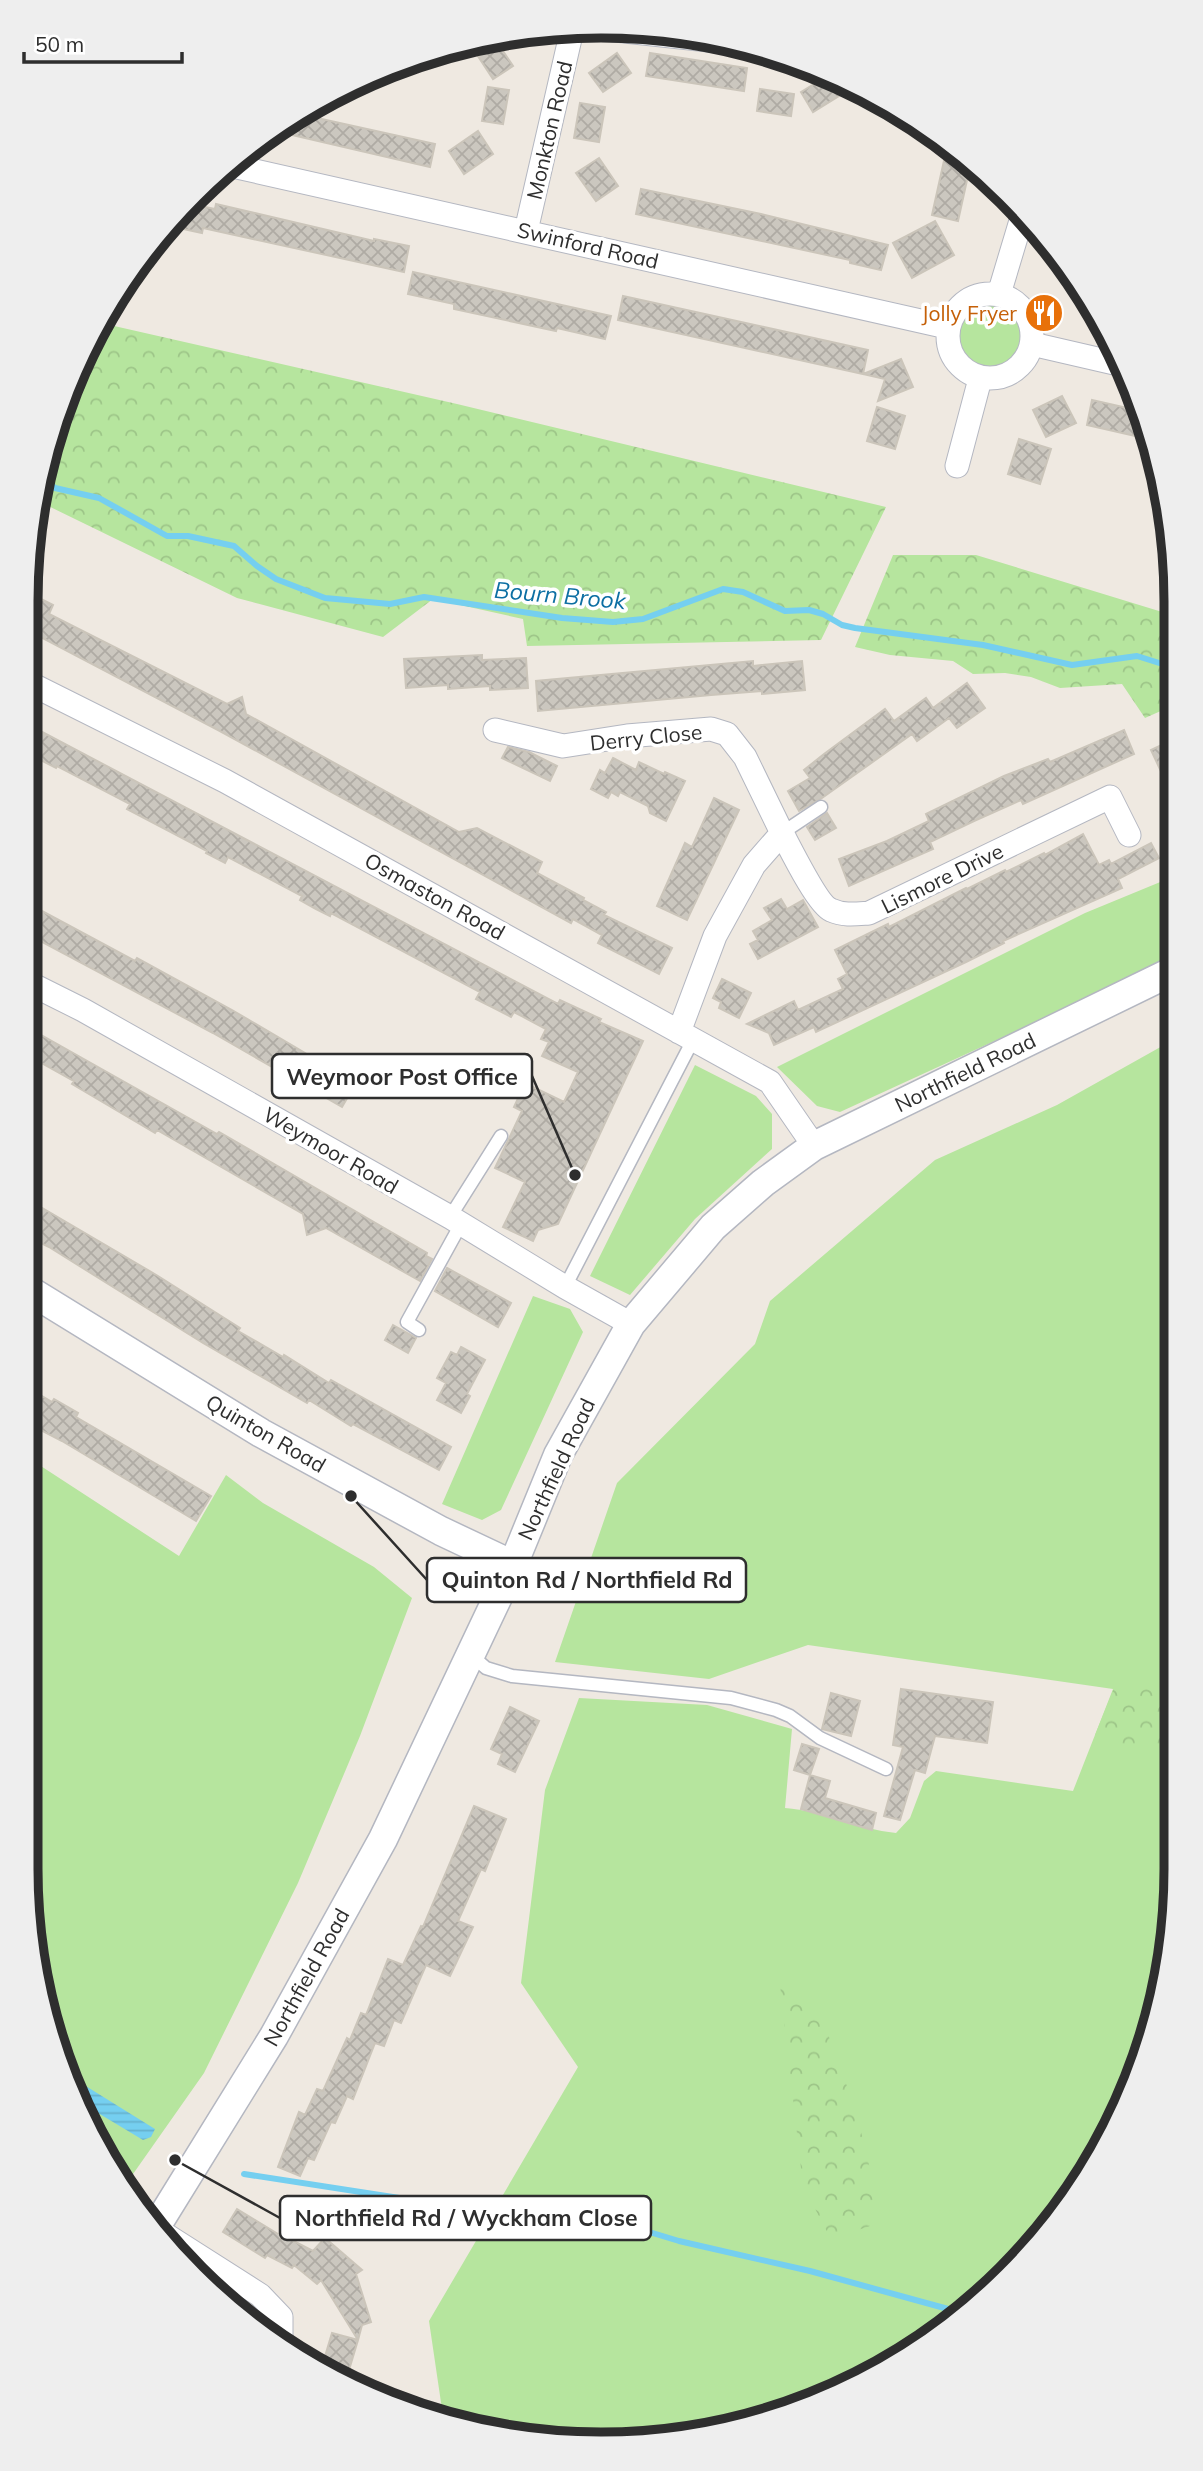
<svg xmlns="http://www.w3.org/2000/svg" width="1203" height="2471" font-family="Mulish,sans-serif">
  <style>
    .grass { fill: #b6e59e }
    .forest { fill: url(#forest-crowns) }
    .water { fill: url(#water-rules) }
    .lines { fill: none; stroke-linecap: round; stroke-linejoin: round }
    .stream { stroke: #75cff0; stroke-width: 6 }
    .building { fill: url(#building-cross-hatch); stroke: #cbc5ba; stroke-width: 2 }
    .service-casing { stroke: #b4b7c1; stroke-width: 15 }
    .minor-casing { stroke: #b4b7c1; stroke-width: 25 }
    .tertiary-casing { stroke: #b4b7c1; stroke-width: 31 }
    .service { stroke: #fff; stroke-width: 12 }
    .minor { stroke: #fff; stroke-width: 23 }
    .tertiary { stroke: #fff; stroke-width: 28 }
    .labels { text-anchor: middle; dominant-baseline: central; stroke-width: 7; stroke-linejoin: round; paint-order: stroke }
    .street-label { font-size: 21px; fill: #2e2e2e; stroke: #fff }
    .food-label { font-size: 21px; fill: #c56008; stroke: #fff; text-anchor: end }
    .water-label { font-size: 23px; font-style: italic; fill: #0d6fa3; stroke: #fff }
    .rim { fill: none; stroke: #2e2e2e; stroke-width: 9 }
    .leader { fill: none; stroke: #2e2e2e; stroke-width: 2.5 }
    .callout-dot { fill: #2e2e2e; stroke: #fff; stroke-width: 2.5 }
    .callout { fill: #fff; stroke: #2e2e2e; stroke-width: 2.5 }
    .callout-label { font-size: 23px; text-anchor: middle; font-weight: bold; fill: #2e2e2e }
  </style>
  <defs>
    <pattern id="forest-crowns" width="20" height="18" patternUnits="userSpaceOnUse" patternTransform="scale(1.75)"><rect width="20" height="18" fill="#b6e59e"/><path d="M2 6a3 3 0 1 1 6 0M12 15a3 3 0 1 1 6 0" fill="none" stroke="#9dc588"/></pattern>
    <pattern id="water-rules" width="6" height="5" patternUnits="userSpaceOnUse" patternTransform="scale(1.75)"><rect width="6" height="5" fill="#75cff0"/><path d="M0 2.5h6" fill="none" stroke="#66b2ce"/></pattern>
    <pattern id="building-cross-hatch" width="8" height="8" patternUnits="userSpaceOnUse" patternTransform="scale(1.75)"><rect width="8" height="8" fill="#cbc7bf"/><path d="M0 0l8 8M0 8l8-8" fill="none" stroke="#afaba4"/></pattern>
  </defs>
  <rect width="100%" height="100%" fill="#efe9e1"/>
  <path class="grass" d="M949 336a41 41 0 1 1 82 0a41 41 0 1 1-82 0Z
    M1173,861V959L840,1112L817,1106L777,1067L1085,913L1170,878L1164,865Z
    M1173,1040L1176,1907L1157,2018L1118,2124L1009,2276L856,2385L676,2440L489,2434L443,2416L429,2321L578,2067L521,1983L545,1790L579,1698L707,1705L792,1729L785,1808C823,1811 858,1829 896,1833L910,1818L924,1781L936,1771L1073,1791L1113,1689L808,1645L709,1679L555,1662L617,1483L755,1344L770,1301L935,1160L1057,1105Z
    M695,1065L756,1096L772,1114V1149L695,1219L630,1295L590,1276Z
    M533,1296L570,1309L583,1332L501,1510L482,1520L442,1504Z
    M27,1457L179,1556L226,1475L263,1503L374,1567L412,1598L360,1736L298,1883L204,2073L126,2184L57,2055L26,1870Z"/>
  <path class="forest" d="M101,323L457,404L886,507L821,640L527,646L523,619L433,599L383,637L237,598L38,501L46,453L85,347Z
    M893,555H976L1172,615V706L1145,718L1122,684L1060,688L1031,677L1005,673L973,674L953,661L890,655L855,647Z
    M1175,1680V1761L1095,1735L1114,1688Z
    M780,1985L817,2004L856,2111L875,2190L873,2225L831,2239L803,2186Z"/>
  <path class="water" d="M68,2075L155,2129L151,2137L143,2140L88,2107L82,2102Z"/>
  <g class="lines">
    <path class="stream" d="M42,478L55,488L99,498L167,536H188L234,546L257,566L276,579L325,598L390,604L424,597L562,618L613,622L643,619L723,589L743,592L785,611L809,610L823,614L842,625L855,628L983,645L1072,665L1137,656L1172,667
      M244,2174L503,2214L646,2231L679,2241L810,2271L959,2312"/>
  </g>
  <path class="building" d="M495,39L513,66L493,79L470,44Z
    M617,53L631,73L603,92L589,73Z
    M650,53L747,68L744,91L646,76Z
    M829,75L835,78L844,93L813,112L801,92Z
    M488,87L509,90L503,124L482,121Z
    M760,89L794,94L791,116L757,111Z
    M580,103L605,107L599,142L574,138Z
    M299,114L435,144L430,167L275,131Z
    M478,131L493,154L464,174L449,151Z
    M947,147L971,162L958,221L932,215Z
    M599,158L618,186L596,201L576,173Z
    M641,189L761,214L888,245L881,270L850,263V260L636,214Z
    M190,204L215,209L216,204L374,241V239L409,246L404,272L203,228L202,233L169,226Z
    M935,221L954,255L912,278L893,243Z
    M413,272L611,316L605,339L557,328L556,331L454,309V304L408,294Z
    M623,296L868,350L863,374L618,320Z
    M901,359L913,387L878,401L885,379L863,374Z
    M1062,396L1076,423L1046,437L1033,410Z
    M1092,400L1141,411L1148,439L1087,425Z
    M877,407L905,416L895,449L867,441Z
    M1019,439L1051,449L1040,484L1008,474Z
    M35,596L53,605L49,614L227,704L242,697L246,714L459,832L477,828L542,862L537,873L584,898L583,900L606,912L604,915L672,948L659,974L598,943L602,935L573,919L571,923L218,730L27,630V612Z
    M482,655V660L526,658L528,688L490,690V686L448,689V685L406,688L404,659Z
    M753,661V666L802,661L805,690L762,694V691L711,695L538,711L536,681Z
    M967,683L985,708L957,728L949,718L917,741L912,734L822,798L799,811L788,791L810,778L804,770L824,754L885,709L894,721L926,698L933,708Z
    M27,724L558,1004L560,1000L601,1019L599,1022L643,1041L558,1224L538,1230L533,1241L503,1227L525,1182L495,1168L522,1111L514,1107L525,1083L564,1102L578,1072L542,1056L549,1042L541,1039L546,1029L514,1012L511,1017L494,1008L476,999L480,992L331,913L330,916L316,909L300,900L302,896L228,857L225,863L206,853L207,851L127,809L130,804L57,766L56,768L27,753Z
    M1124,730L1134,754L1023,804L1021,800L974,821L930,842L933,849L849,886L839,859L887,841L929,821L926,814L1004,776L1048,759L1050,762Z
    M1172,740V763L1173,797L1151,750Z
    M508,747L529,752L557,766L550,781L502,758Z
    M613,758L636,770L639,762L664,774L665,772L685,781L666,821L650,813L648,806L620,792L618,796L611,792L608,798L591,789L600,770L605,773Z
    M714,798L739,810L687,920L657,906L685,843L692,847Z
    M827,813L836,828L815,840L807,827Z
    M1083,834L1099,865L1109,860L1111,864L1151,843L1159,858L1118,879L1122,888L1003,941L1004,943L966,962L816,1032L814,1027L774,1045L769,1033L747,1024L794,1001L798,1010L843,989L838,979L847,974L835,950L888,924L889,927L966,888L967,889L1005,870L1006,872L1044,853L1045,855Z
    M781,899L787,909L803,900L818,927L758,959L750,944L758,940L753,931L772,920L764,908Z
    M27,903L135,961L137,958L232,1010L356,1083L342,1107L213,1033L27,934Z
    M722,979L751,993L739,1018L719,1008L721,1002L713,998Z
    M27,1027L217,1134L219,1132L427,1253L426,1256L432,1259L420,1281L326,1228L307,1235L303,1214L157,1130L155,1133L72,1084L74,1081L27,1055Z
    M27,1199L158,1276L240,1328L238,1331L283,1357L284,1355L329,1383L331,1380L451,1447L439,1470L353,1424L351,1426L309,1400L307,1403L203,1343L49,1247L27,1236Z
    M447,1268L511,1303L498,1327L435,1291Z
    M393,1325L416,1338L408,1353L385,1340Z
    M461,1347L485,1360L467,1394L470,1396L461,1413L437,1400L446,1383L437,1378L451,1352L457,1355Z
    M27,1387L52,1402L54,1399L78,1413L76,1417L211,1496L196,1521L62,1441L27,1423Z
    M901,1689L993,1702L987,1743L935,1736L925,1773L915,1770L900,1820L884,1816L903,1747L893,1745Z
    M831,1693L860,1701L851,1736L822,1729Z
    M510,1707L539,1721L515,1772L498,1764L502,1754L491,1749Z
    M802,1744L819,1749L810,1775L794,1770Z
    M810,1775L830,1781L825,1798L876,1813L872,1830L801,1809Z
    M474,1806L506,1819L485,1871L481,1869L458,1921L473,1927L450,1976L426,1965L401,2023L394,2020L384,2046L375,2043L353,2099L347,2096L335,2123L331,2122L314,2160L308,2158L300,2176L278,2167L299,2112L305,2115L317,2089L323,2091L347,2038L350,2040L361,2013L366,2015L388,1959L403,1965L421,1926L423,1927Z
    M237,2209L283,2237L284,2236L313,2251L325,2238L362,2270L356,2274L371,2322L362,2325L358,2340L321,2280L317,2284L294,2265L292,2268L267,2255L265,2258L223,2232Z
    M332,2333L358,2340L346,2380L321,2370Z"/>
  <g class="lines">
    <defs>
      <path id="service" d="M782,833L821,807
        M450,1217L501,1136
        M565,1287L693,1040
        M419,1330L407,1322L461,1224
        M471,1655L486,1668L512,1676L731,1698L776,1710L790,1716L820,1738L886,1769"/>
      <path id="minor" d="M606,29L736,43
        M228,165L947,327
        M526,231L572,30
        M948 336a42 42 0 1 1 84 0a42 42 0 1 1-84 0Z
        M999,294L1023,214
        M1032,344L1123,365
        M957,466L980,379
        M27,682L225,781L770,1082L814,1146
        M495,730L563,746L627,736L711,729L727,734L745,757L782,833
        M27,982L83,1010L450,1217L565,1287L631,1324
        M679,1032L715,936L754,865L782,833C790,848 818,905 831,910C844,916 856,914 869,913L1110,797L1129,835
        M155,2228L260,2295L281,2317V2344"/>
      <path id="tertiary" d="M27,1289L261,1433L441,1531L513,1565
        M154,2230L274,2036L383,1839L513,1565L558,1455L631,1324L713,1227L763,1183L814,1146L1173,971"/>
    </defs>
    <use href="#service" class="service-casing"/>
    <use href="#minor" class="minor-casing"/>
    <use href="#tertiary" class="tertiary-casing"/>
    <use href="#service" class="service"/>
    <use href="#minor" class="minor"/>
    <use href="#tertiary" class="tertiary"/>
  </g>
  <defs>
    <symbol id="restaurant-disc" viewBox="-11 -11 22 22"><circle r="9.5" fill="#e8710a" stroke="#fff"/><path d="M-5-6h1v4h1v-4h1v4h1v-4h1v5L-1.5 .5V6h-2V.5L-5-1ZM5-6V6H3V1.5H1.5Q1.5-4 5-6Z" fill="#fff"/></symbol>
  </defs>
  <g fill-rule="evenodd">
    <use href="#restaurant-disc" x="1022" y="291" width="44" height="44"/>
  </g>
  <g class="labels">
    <g class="street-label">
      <text transform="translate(549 130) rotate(-77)">Monkton Road</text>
      <text transform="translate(588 245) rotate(13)">Swinford Road</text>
      <text transform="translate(646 737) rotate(-6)">Derry Close</text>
      <text transform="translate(942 878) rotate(-26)">Lismore Drive</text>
      <text transform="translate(435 896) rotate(29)">Osmaston Road</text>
      <text transform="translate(965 1072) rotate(-26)">Northfield Road</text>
      <text transform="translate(331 1150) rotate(30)">Weymoor Road</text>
      <text transform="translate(266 1433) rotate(30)">Quinton Road</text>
      <text transform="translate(556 1469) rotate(-65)">Northfield Road</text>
      <text transform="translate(306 1977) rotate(-61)">Northfield Road</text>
    </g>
    <g class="food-label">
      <text x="1017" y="313">Jolly Fryer</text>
    </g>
    <g class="water-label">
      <text transform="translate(560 595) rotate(5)">Bourn Brook</text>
    </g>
  </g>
  <path d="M0 0H1203V2471H0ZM601 38H601A563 563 0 0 1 1164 601V1869A563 563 0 0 1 601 2432H601A563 563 0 0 1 38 1869V601A563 563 0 0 1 601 38Z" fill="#eee" fill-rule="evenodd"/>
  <path class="rim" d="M601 38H601A563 563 0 0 1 1164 601V1869A563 563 0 0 1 601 2432H601A563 563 0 0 1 38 1869V601A563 563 0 0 1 601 38Z"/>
  <path class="leader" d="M575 1175L532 1076M351 1496L427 1580M175 2160L280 2218"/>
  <g class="callout-dot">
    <circle cx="575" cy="1175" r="7"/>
    <circle cx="351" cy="1496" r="7"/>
    <circle cx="175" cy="2160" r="7"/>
  </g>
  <g class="callout">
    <rect x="272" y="1054" width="260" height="44" rx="7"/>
    <rect x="427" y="1558" width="319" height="44" rx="7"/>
    <rect x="280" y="2196" width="371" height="44" rx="7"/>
  </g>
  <g class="callout-label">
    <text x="402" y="1085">Weymoor Post Office</text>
    <text x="587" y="1588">Quinton Rd / Northfield Rd</text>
    <text x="466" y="2226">Northfield Rd / Wyckham Close</text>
  </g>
  <path d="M24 52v10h158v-10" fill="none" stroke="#2e2e2e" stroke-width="3.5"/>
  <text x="35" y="52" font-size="21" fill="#2e2e2e" stroke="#ffffff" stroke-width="5" paint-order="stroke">50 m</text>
</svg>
